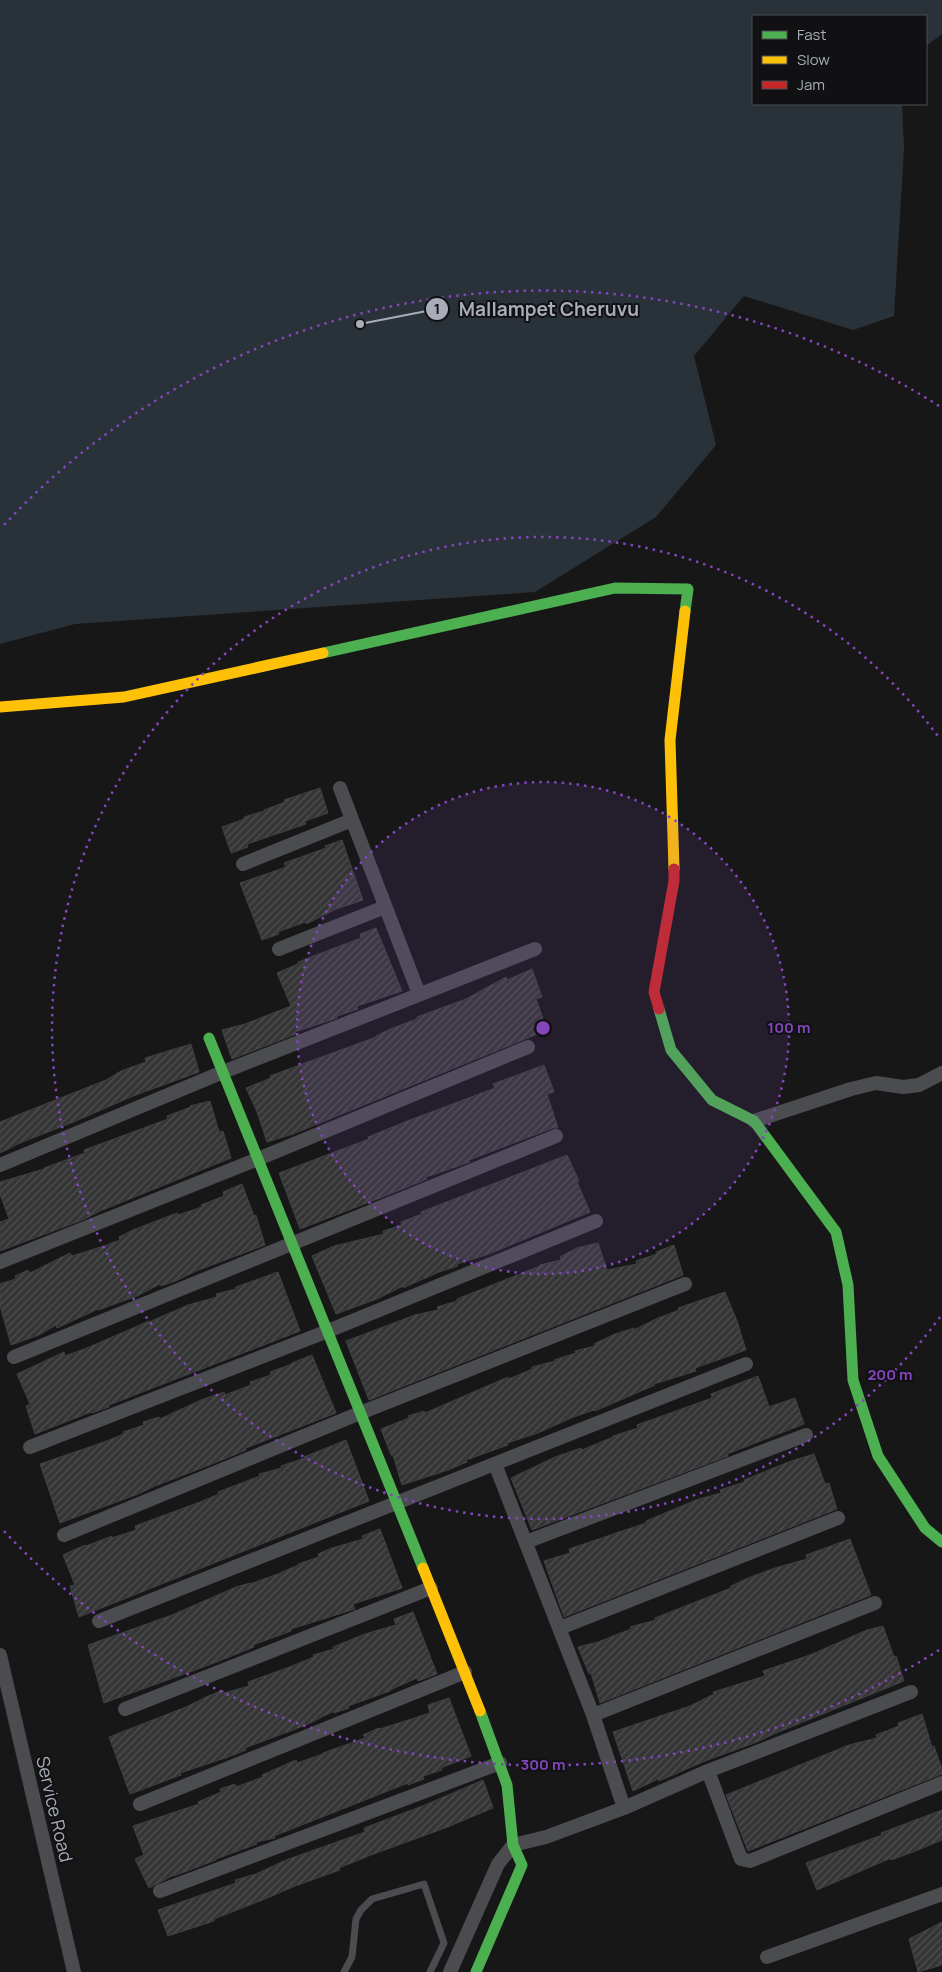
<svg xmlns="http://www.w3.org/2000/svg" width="942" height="1972" font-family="Manrope,sans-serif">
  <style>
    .water { fill: #2a3239 }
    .building { fill: url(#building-hatch); stroke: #3f4043 }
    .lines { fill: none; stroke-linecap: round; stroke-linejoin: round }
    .lane { stroke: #4b4c50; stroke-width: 7 }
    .street { stroke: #4b4c50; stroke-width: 14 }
    .fast { stroke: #4caf50; stroke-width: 11 }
    .slow { stroke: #ffc107; stroke-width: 11 }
    .jam { stroke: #c62828; stroke-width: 11 }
    .ring { fill: none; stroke: #8446be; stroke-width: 2.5; stroke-dasharray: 2.5 5 }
    .labels { text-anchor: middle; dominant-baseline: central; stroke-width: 4; stroke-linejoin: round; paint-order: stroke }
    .street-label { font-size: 18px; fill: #a8adb8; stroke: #111113 }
    .centre { fill: #8446be; stroke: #111113; stroke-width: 2.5 }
    .ring-label { font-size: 15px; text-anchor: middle; font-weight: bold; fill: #8446be; stroke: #111113; stroke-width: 4; stroke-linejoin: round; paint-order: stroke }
    .leader { fill: none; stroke: #a8adb8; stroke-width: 2 }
    .callout-dot { fill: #a8adb8; stroke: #111113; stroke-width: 2 }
    .mark-label { font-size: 15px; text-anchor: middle; font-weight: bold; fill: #111 }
    .callout-label { font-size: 19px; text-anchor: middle; font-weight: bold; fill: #a8adb8; stroke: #111113; stroke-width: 4; stroke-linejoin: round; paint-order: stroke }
  </style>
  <defs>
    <pattern id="building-hatch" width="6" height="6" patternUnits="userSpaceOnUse" patternTransform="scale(1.25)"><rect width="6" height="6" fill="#353536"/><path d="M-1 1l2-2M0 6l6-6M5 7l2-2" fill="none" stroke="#4f5051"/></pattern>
  </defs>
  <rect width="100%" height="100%" fill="#171717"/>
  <path class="water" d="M0,0H942V34L926,46V16H753V104H902L904,148L894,316L853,330L744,296L694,356L716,445L656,517L535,592L75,624L0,644Z"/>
  <path class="building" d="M320,788L328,813L305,821L306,824L247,844L248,847L231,853L222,827L244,819V817L264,811V810L285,802L284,800Z
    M342,840L363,900L336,909L306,924L305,922L278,932L279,934L262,940L240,883L286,867L284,863L326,848L325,846Z
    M376,928L402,991L357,1006L358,1009L337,1016V1018L295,1032L296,1034L232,1059L222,1030L245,1024L291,1006L277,973L298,964V962L361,938L360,934Z
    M532,969L542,997L536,999L547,1030L293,1134L267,1142L257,1112L246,1088L271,1078L270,1076L376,1037V1036L390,1029L417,1019V1017L466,999L506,977L507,980Z
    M191,1044L199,1072L133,1096L76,1121L20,1143L0,1153V1122L106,1080L121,1071L146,1062L145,1058Z
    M544,1065L554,1092L547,1094L558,1128H553L469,1160L470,1162L426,1177L427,1179L390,1194L300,1229L279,1173L369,1139L368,1137L410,1120L495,1088L493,1084Z
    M210,1101L219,1132L223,1131L231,1158L100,1211L85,1219L0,1251V1222L9,1219L0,1194V1182L44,1169V1168L85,1153L84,1150L168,1119L167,1116L191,1107L190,1106Z
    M567,1155L579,1181L577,1182L590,1212L489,1254L457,1264L458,1266L439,1272L403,1288V1286L377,1299L336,1314L312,1256L334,1246L384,1234L383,1231L402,1225L401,1222L422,1214L421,1212Z
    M242,1184L254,1216L256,1215L265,1245L196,1271L178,1280L161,1286L160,1284L137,1296L98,1310V1309L57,1328L56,1325L39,1335L11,1345L0,1306V1284L16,1279L15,1276L28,1270L30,1273L70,1253L72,1256L104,1246L120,1240L119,1237L133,1230L177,1213L178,1215L202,1207L201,1205L224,1196L223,1192Z
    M598,1243L607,1270L637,1264L636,1261L657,1254L656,1252L674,1245L683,1275L369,1400L346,1341L415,1315L438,1310L437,1307L457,1301V1299L540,1266V1265L561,1260L560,1257L577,1248Z
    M278,1272L300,1331L109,1405V1407L100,1410L92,1413L91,1412L35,1434L26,1406L30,1404L17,1374L64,1352L65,1356L87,1348L149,1321V1322L188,1305L217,1297L216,1294L236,1289V1287Z
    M725,1292L737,1321L746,1350L695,1368L696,1371L654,1384L655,1385L595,1411L594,1410L571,1418L538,1433L507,1443L508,1445L466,1460L467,1462L448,1470L402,1485L393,1455H391L381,1429L409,1418L408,1416L424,1411L425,1413L508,1377L509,1379L532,1369V1367L555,1361L554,1360L576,1353L575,1351L595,1346L594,1344L615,1334L634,1328V1330L658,1318L679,1310L678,1308Z
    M312,1355L336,1413L246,1448V1450L207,1466L155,1486L138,1494L60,1523L40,1464L104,1442L124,1434L123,1432L144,1425L143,1422L159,1417L160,1419L201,1400L224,1392L225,1395L251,1385L250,1382L271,1375L270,1372L292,1364V1363Z
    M758,1376L769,1407L795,1398L804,1424L727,1454L728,1456L532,1530L511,1478L555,1457L581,1448L582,1450L613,1437V1436L638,1428L637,1425L712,1398L711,1394Z
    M346,1440L369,1501L79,1617L70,1586L75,1585L63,1555L85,1545L86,1546L112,1536V1538L136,1530L135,1526L200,1502L219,1494L218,1492L260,1476L259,1474L282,1468L281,1466L305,1458L304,1457Z
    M814,1454L825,1484L829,1483L837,1509L564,1617L544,1561L570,1553L569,1549L646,1523V1521L696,1500L721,1493L720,1490L745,1482L744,1480L791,1461Z
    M380,1529L402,1588L353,1604L355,1609L291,1629V1631L253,1645L254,1647L209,1665L104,1703L88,1645L172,1615L236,1587L250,1583V1584L278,1574L298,1565V1564L319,1557L318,1554L329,1549L363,1539L362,1536Z
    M850,1539L871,1595L600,1703L591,1673L589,1674L578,1647L598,1642L631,1629L630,1627L656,1620L655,1618L731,1588V1586L748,1578L775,1568L807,1559L806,1555Z
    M413,1612L437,1674L418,1681L417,1678L390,1690V1691L348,1706L349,1708L334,1713V1711L306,1725L245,1748L246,1750L228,1757L180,1773L181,1775L130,1794L109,1737L186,1707L206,1697L223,1690L224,1693L249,1686L248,1682L284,1669L314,1657L313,1655L334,1649L333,1647L365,1634L396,1625L394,1619Z
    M883,1626L894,1657L896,1656L904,1681L776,1733L757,1742L705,1761L659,1781L658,1779L633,1791L613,1732L690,1706L714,1694L713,1692L765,1676L763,1671L810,1655L867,1630Z
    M449,1698L471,1756L441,1768L442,1770L423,1776L424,1779L408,1785V1783L274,1836L275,1838L256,1842L257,1844L216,1859V1860L174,1876V1875L149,1888L135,1859L144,1855L133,1826L199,1804L198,1802L221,1792L220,1789L235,1784L236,1787L263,1777L262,1775L296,1760L297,1763L323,1754V1753L365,1738L363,1735L379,1728L380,1729L430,1713L428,1705Z
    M922,1714L932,1747L934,1746L942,1769V1774L748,1851L726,1795L849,1745L877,1738L876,1735L899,1726L898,1723Z
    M483,1780L493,1808L445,1828L371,1855L339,1868L340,1870L295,1886L265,1899L214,1919V1921L168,1936L158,1910L236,1883L235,1880L256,1874L286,1860L365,1832L364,1828L425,1805Z
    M942,1810V1840L913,1852L891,1860V1858L817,1890L806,1863L882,1835L881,1833Z
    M942,1922V1965L918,1972L909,1939Z"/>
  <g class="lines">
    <path class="lane" d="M344,1972L352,1957L356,1919L361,1910L372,1899L424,1884L444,1943L430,1972"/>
    <path class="street" d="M340,788L419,994
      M243,864L352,820
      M279,949L385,907
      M754,1121L851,1089L876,1083L903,1087L919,1085L942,1073
      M0,1165L223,1072L535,949
      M0,1262L258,1159L528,1047
      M14,1357L556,1136
      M30,1447L328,1331L596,1221
      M495,1464L593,1715L624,1808
      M64,1535L360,1413L685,1284
      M526,1542L806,1435
      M99,1621L746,1364
      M560,1628L838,1518
      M0,1655L74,1972
      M125,1709L431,1588
      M593,1715L875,1603
      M708,1771L741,1859L750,1861L942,1783
      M140,1804L465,1672
      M160,1891L500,1763
      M767,1957L942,1894
      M450,1972L498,1864L513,1845L546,1837L624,1808L708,1771L911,1692"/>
    <path class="fast" d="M323,653L615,588L688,589L685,611
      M659,1009L671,1050L712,1100L754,1121L836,1232L848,1285L853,1380L878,1456L925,1528L942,1542
      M209,1038L423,1568
      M476,1972L522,1865L513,1845L507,1785L480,1711"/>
    <path class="slow" d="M0,707L124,697L323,653
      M674,869L670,740L685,611
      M423,1568L480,1711"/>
    <path class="jam" d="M659,1009L654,992L674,881V869"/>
  </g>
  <circle cx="543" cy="1028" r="246" fill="#8446be" fill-opacity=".12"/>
  <g class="ring">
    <circle cx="543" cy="1028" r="246"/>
    <path d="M940 1317A491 491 0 1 1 940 739"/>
    <path d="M939 1650A737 737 0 0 1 4 1531M4 525A737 737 0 0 1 939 406"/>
  </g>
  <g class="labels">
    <g class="street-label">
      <text transform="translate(55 1809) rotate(77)">Service Road</text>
    </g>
  </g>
  <circle cx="543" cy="1028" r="8" class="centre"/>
  <g class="ring-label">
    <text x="789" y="1033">100 m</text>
    <text x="890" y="1380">200 m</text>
    <text x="543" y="1770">300 m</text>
  </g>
  <path class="leader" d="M360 324L437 309"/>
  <g class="callout-dot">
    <circle cx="360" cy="324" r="5"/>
    <circle cx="437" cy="309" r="12"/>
  </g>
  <g class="mark-label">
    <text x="437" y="314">1</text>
  </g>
  <g class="callout-label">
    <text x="549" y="316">Mallampet Cheruvu</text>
  </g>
  <rect x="752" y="15" width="175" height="90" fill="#111113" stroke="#4d4f55"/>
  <rect x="762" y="31" width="25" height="8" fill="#4caf50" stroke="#4d4f55"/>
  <text x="797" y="40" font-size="15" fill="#a8adb8">Fast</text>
  <rect x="762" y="56" width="25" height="8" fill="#ffc107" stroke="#4d4f55"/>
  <text x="797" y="65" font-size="15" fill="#a8adb8">Slow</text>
  <rect x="762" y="81" width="25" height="8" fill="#c62828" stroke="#4d4f55"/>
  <text x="797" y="90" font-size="15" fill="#a8adb8">Jam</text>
</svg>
